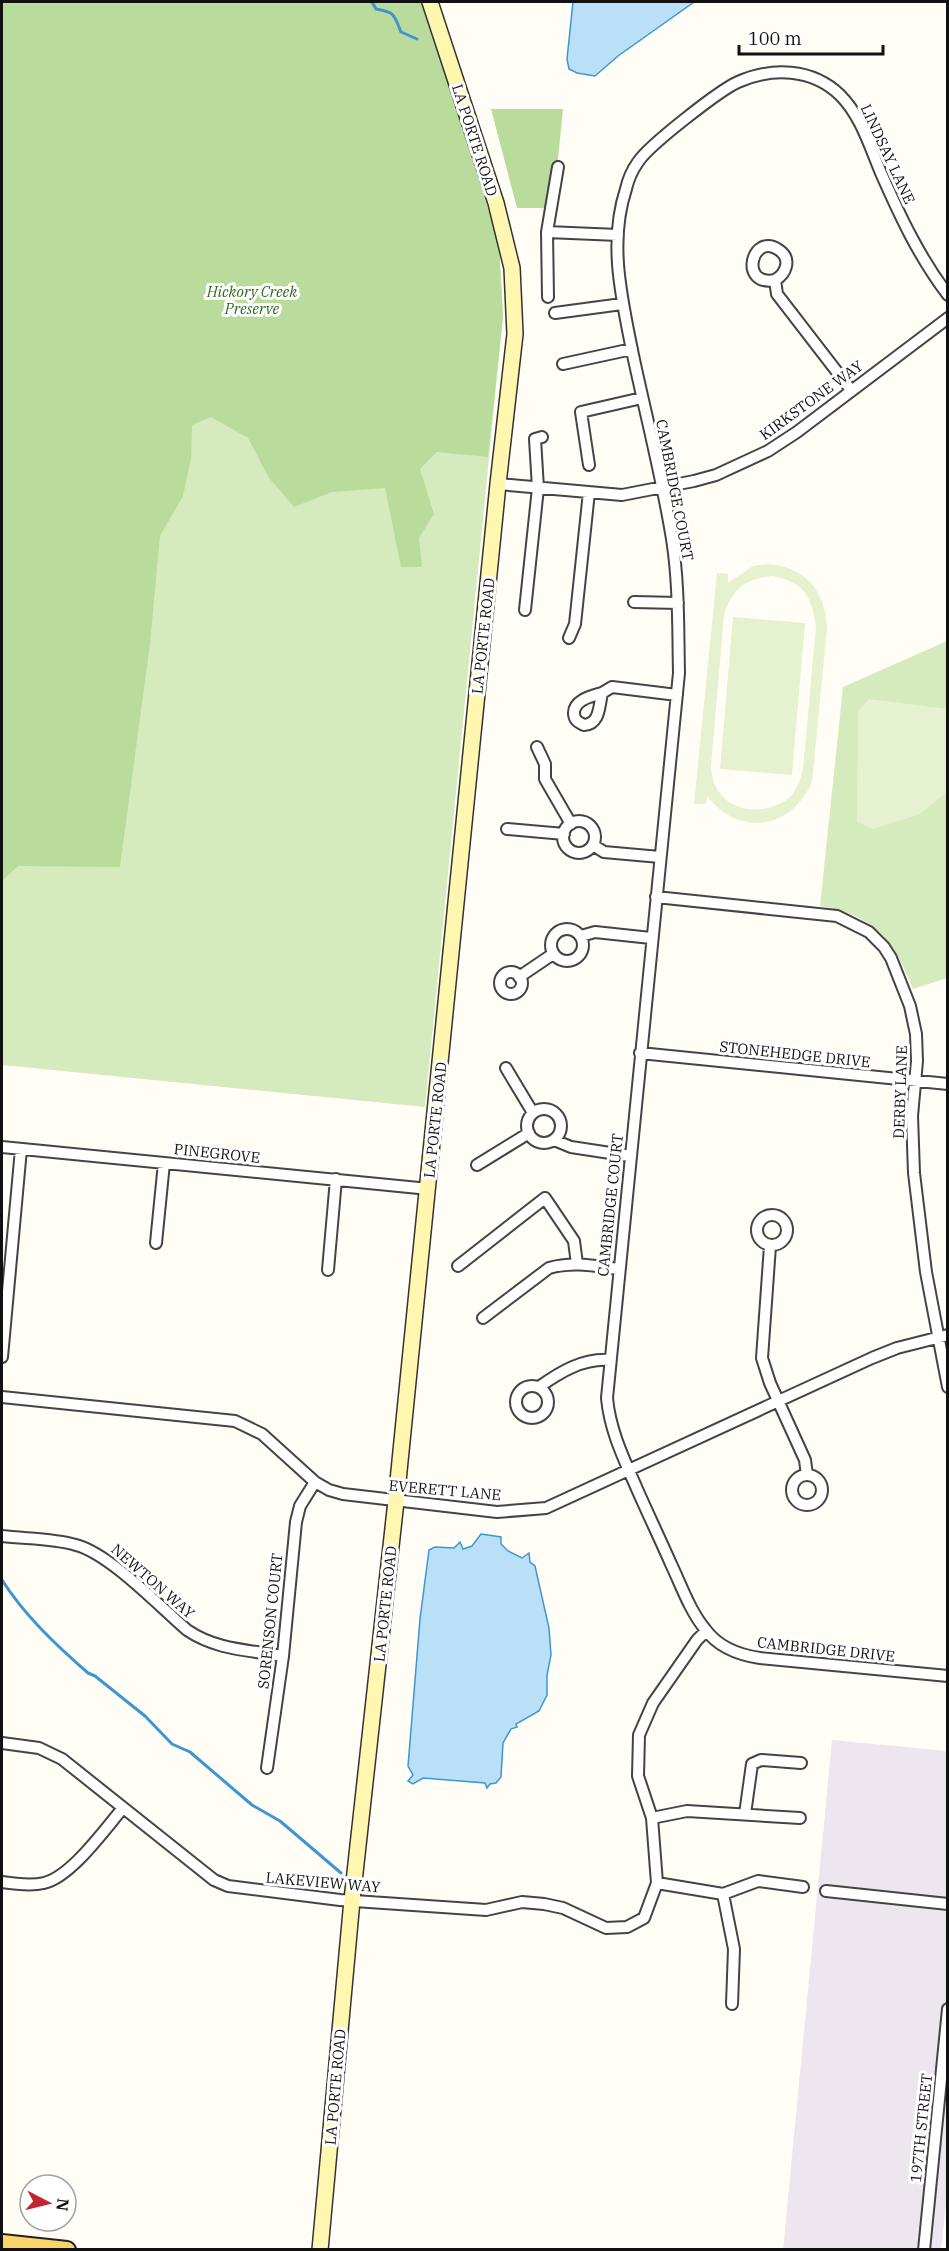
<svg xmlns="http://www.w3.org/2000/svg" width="949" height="2251" font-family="'IBM Plex Serif',serif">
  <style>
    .industrial { fill: #eee6ef }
    .green { fill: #d5ebbd }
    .forest { fill: #b9dc9c }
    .pitch { fill: #e6f2cf; fill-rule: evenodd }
    .water { fill: #b9e0f7; stroke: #3f96cf; stroke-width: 1.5 }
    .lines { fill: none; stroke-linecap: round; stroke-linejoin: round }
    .stream { stroke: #3f96cf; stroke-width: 3 }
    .street-casing { stroke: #444; stroke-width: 14 }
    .secondary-casing { stroke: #333; stroke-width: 18 }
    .primary-casing { stroke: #222; stroke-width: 20 }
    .street { stroke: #fff; stroke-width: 10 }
    .secondary { stroke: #fff6b0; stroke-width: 15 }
    .primary { stroke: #f9d66b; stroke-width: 16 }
    .labels { text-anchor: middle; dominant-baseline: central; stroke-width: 6; stroke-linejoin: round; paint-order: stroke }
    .street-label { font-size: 15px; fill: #111; stroke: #fff }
    .park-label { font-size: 15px; font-style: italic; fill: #2f6b1f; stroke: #fff }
  </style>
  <rect width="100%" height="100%" fill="#fffdf5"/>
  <path class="industrial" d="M832,1740L947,1751L948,2187L941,2249L783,2250Z"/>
  <path class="green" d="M2,2L499,245L503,316L425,1107L2,1065Z
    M947,641V978L913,989C893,938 875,916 820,906L843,687Z"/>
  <path class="forest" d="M2,2H424L499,245L503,316L488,457L437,452L420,469L434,514L419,538L422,567H401L385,488L332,492L294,507L269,478L248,438L211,417L192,425L191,459L183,496L160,536L150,644L120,867L18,866L2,881Z
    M491,109H563L558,159L547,208H517Z"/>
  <path class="pitch" d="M767,564C806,567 826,591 827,629L812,782C792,829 739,838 707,796L706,804H694L717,573L728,574V583L753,566ZM772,576C804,582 811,595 816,626L803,770C800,779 798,788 791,796C786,801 778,805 771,807C741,816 712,800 711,766L724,615C732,589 745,579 772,576Z
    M733,617L805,623L792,775L720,769Z
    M869,699L948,709L947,792L920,814L873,829L857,822L858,711Z"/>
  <path class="water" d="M573,2H694L618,56L595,76L577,73L569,69L567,59Z
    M481,1534L501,1537V1544L508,1551L522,1558L529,1553L530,1562L535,1566L549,1628L551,1655L547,1675V1695L539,1711L516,1724L517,1727L511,1729L503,1743L501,1777L496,1783L490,1784L487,1788L485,1783L423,1778L413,1784L408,1781L413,1775L408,1766L420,1619L429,1550L435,1547L454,1548L460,1542L463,1549L472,1546Z"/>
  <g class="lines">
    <path class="stream" d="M372,2L376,9C394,12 394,14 401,32L417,39
      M2,1580C25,1616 56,1645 88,1673L95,1676L145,1716L172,1744L190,1752L252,1805L280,1821L341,1873"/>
    <defs>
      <path id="street" d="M558,167L547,232L618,235
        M547,232L548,297
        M775,280C786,274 792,259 779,250C752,231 738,287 775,280L777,294L851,390
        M948,295C919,257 900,216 881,173C870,147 861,116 840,95C812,68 772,67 738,82C720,90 649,145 638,162C633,169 628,180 626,189C608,243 622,300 633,355C646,416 662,477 672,539C679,583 678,628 679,673L607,1398C610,1431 624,1459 637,1489C648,1514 660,1539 671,1564C681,1585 690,1611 705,1629C718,1647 739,1655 760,1658L948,1676
        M555,313L622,304
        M563,364L632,349
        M589,465L581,412L642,398
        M498,484L622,495L694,481L716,475L768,451L797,432L948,318
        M634,602L678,603
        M525,610L538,488L535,439L542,437
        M569,638L575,624L589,492
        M602,693C592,696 573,700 574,714C575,721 578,722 584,725C600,724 599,706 602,693L612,687L677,695
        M537,747L545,764V779L571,824
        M563 837a16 16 0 1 1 32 0a16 16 0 1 1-32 0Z
        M507,829L564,834
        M593,845L604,852L660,857
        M656,897L837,916L869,932L884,947L891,958L910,1006L916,1034L917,1061L912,1116L914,1173L926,1272L948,1387
        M551 945a16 16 0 1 1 32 0a16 16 0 1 1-32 0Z
        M581,936L595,932L651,938
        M500 983a11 11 0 1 1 22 0a11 11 0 1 1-22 0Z
        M519,977L553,954
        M640,1053L948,1084
        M506,1068L533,1113
        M527 1126a17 17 0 1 1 34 0a17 17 0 1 1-34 0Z
        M554,1140L571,1147L630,1156
        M2,1147L429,1189
        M477,1165L529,1133
        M757 1230a15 15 0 1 1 30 0a15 15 0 1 1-30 0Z
        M156,1243L164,1163
        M770,1246L762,1358L770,1383L805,1460L807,1475
        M458,1266L545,1198L574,1241L577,1264
        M328,1270L336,1179
        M483,1318L549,1268C573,1261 595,1266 619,1269
        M2,1357L21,1149
        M516 1402a16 16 0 1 1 32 0a16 16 0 1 1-32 0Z
        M539,1387C560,1372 583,1358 610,1360
        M2,1397L235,1421L262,1434L315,1482L329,1490L343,1494L497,1512L546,1508L872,1358L897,1348L948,1335
        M792 1490a15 15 0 1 1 30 0a15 15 0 1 1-30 0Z
        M2,1536C26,1539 52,1538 76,1545C110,1554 159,1606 187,1630C216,1650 249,1650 283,1656
        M2,1743L39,1748L62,1759L214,1880L228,1886L340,1900L486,1910L522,1902L544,1904L563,1908L606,1928L627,1927L644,1918L657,1883L652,1818L638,1776L639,1735L653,1703L697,1640L706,1631
        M267,1768L283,1656L296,1522L300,1506L315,1482
        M745,1814L752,1764L761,1760L801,1763
        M652,1818L687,1811L800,1818
        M2,1882C15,1884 31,1886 44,1883C71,1877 105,1829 123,1808
        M657,1883L723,1894L734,1949L732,2004
        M826,1891L948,1904
        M723,1894L758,1881L803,1887
        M924,2250L948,2009"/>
      <path id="secondary" d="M320,2250L352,1900L396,1501L498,484L515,334L512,268L496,203L430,2"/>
      <path id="primary" d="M2,2243L67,2250"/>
    </defs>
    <use href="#street" class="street-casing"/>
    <use href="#secondary" class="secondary-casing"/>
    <use href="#primary" class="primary-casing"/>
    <use href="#street" class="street"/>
    <use href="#secondary" class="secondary"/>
    <use href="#primary" class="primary"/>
  </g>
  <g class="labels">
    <g class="street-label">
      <text transform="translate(475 140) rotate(72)">LA PORTE ROAD</text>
      <text transform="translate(888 154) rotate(65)">LINDSAY LANE</text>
      <text transform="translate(811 400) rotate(-36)">KIRKSTONE WAY</text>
      <text transform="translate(675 490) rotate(79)">CAMBRIDGE COURT</text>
      <text transform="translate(483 636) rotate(-84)">LA PORTE ROAD</text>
      <text transform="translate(795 1054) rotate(6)">STONEHEDGE DRIVE</text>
      <text transform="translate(900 1092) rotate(-88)">DERBY LANE</text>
      <text transform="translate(435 1120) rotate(-84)">LA PORTE ROAD</text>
      <text transform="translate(217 1153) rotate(6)">PINEGROVE</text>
      <text transform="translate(610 1205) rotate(-84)">CAMBRIDGE COURT</text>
      <text transform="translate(445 1490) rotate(5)">EVERETT LANE</text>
      <text transform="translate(153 1581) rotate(41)">NEWTON WAY</text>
      <text transform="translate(385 1604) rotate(-84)">LA PORTE ROAD</text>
      <text transform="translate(270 1621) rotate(-84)">SORENSON COURT</text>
      <text transform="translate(826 1649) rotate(6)">CAMBRIDGE DRIVE</text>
      <text transform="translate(323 1882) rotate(5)">LAKEVIEW WAY</text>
      <text transform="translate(335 2087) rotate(-85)">LA PORTE ROAD</text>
      <text transform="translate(921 2128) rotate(-84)">197TH STREET</text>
    </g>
    <g class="park-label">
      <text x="252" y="291">Hickory Creek<tspan x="252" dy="17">Preserve</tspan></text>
    </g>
  </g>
  <rect width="949" height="2251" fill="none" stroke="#111111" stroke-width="6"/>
  <g transform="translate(48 2203) rotate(97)"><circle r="28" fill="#ffffff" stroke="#a0a0a0" stroke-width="1.5"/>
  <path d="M0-4.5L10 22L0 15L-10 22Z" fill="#c4262e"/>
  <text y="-9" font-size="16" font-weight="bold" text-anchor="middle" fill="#111111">N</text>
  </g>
  <path d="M739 45v9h144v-9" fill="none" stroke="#111111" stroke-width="3"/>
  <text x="748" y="45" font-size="18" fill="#111111" stroke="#ffffff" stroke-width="4.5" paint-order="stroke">100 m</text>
</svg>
